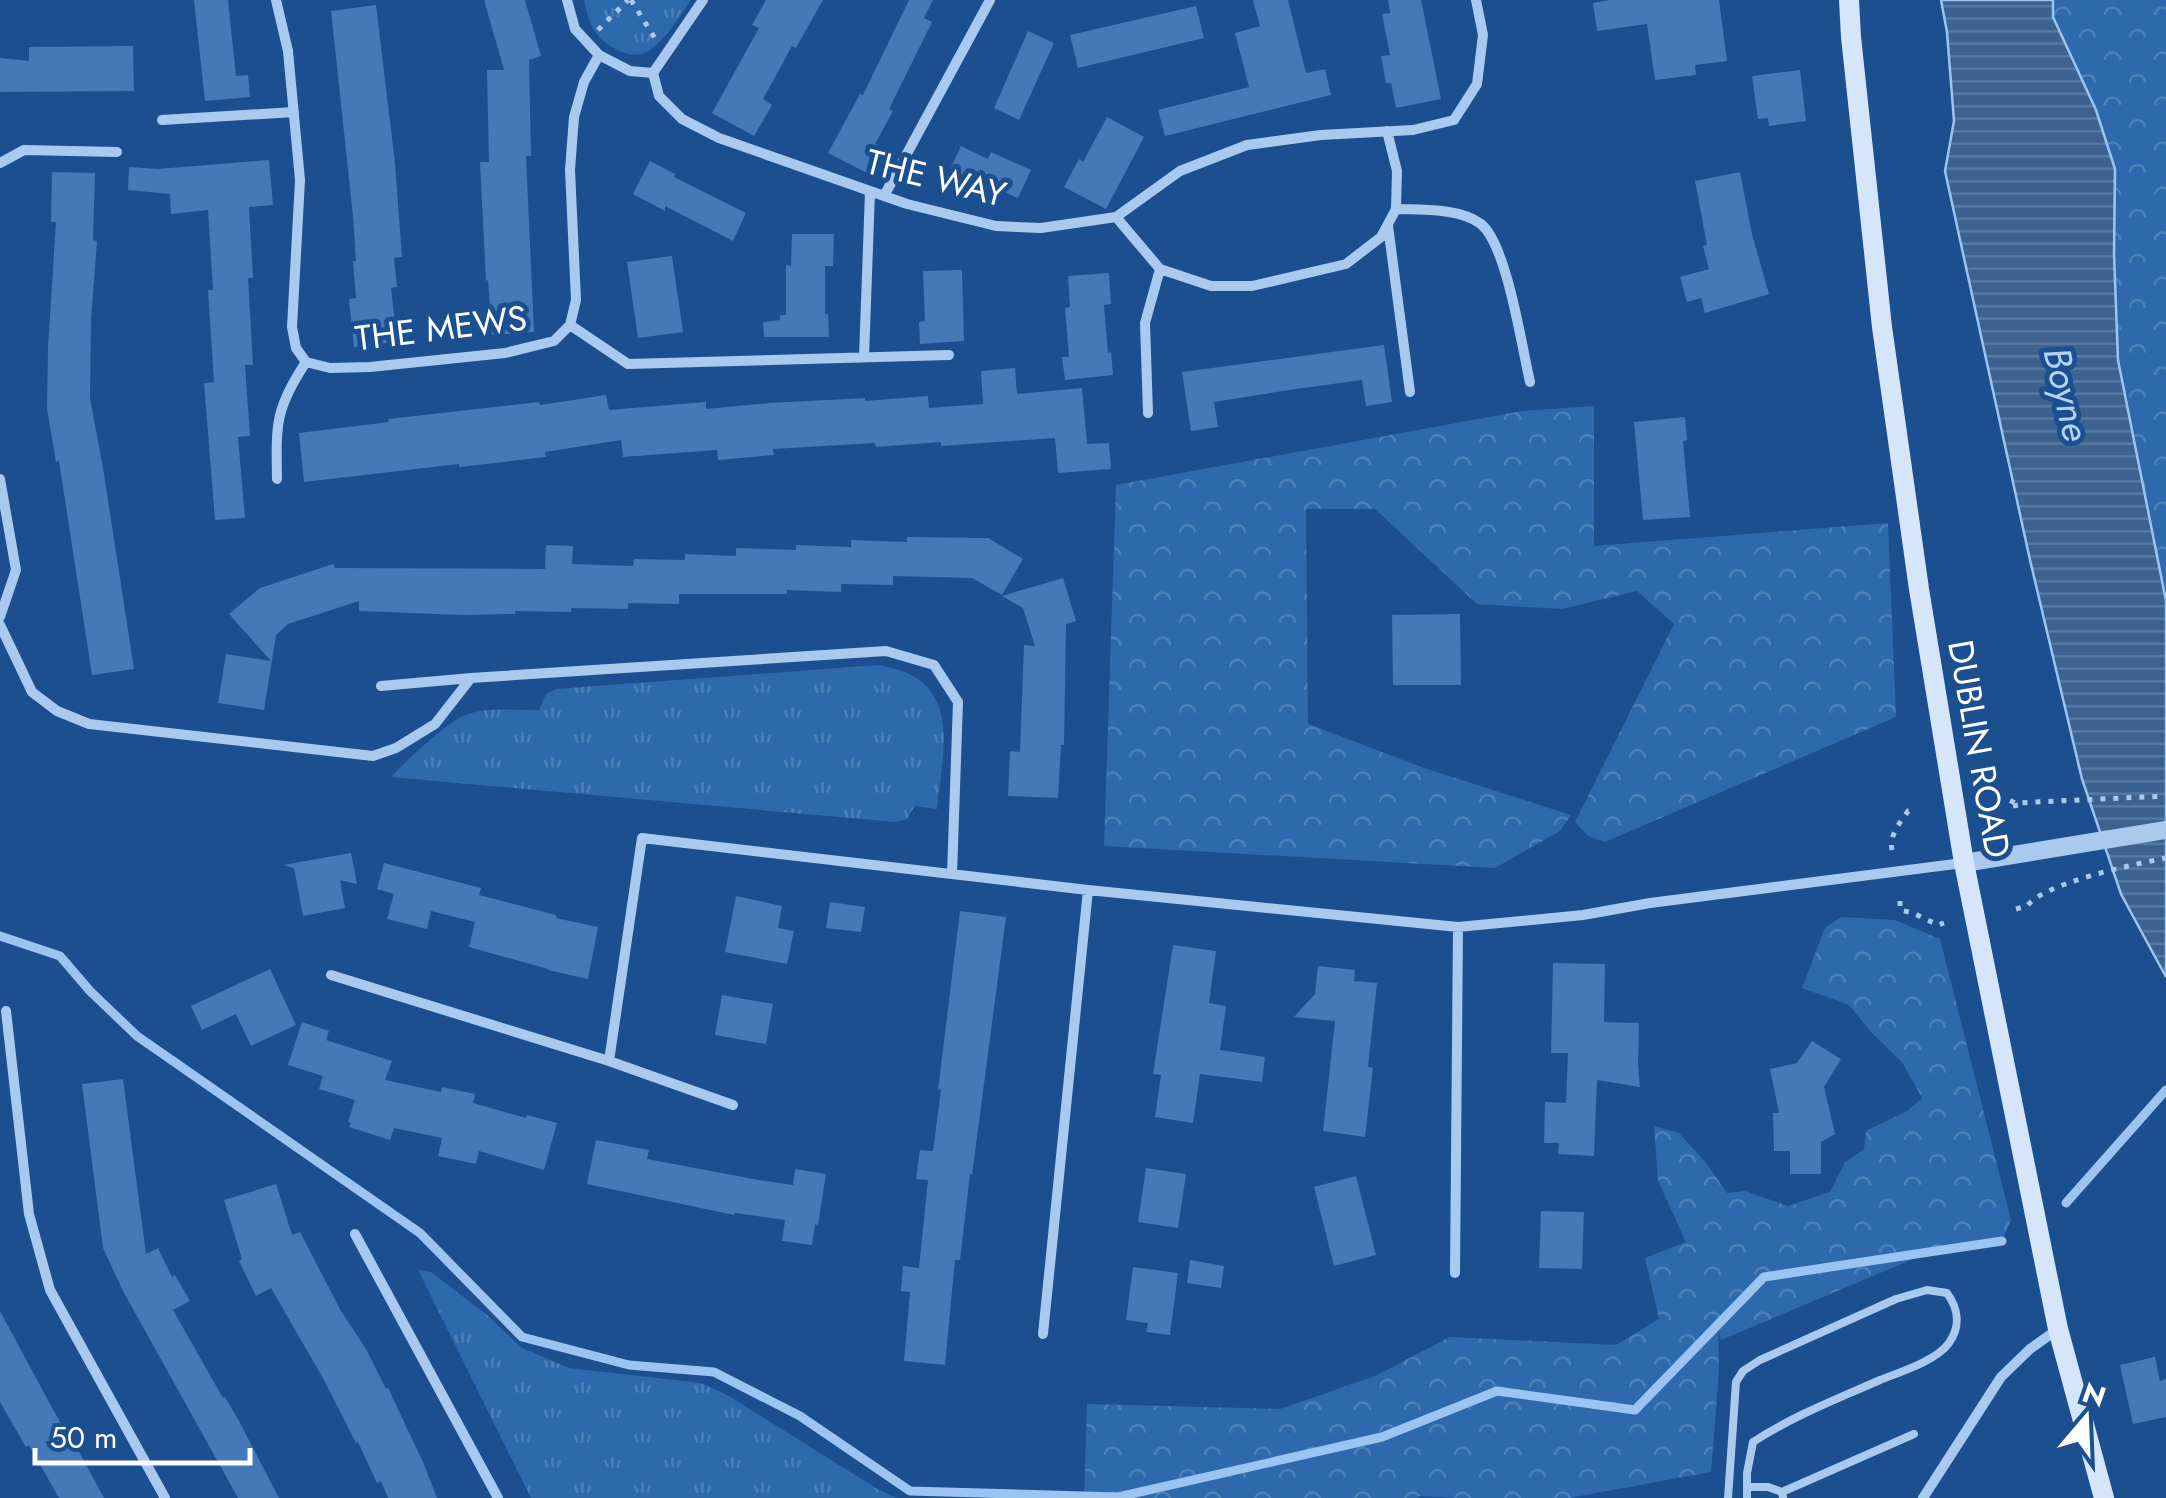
<svg xmlns="http://www.w3.org/2000/svg" width="2166" height="1498" font-family="Jost,sans-serif">
  <style>
    .grass { fill: url(#grass-tufts) }
    .forest { fill: url(#forest-crowns) }
    .water { fill: url(#water-rules); stroke: #9cc4f0; stroke-width: 2.5 }
    .lines { fill: none; stroke-linecap: round; stroke-linejoin: round }
    .stream { stroke: #9cc4f0; stroke-width: 9 }
    .building { fill: #4478b7 }
    .path { stroke: #a9c9ee; stroke-width: 5; stroke-dasharray: 5 8; stroke-linecap: butt }
    .service { stroke: #a9c9ee; stroke-width: 8 }
    .minor { stroke: #a9c9ee; stroke-width: 10 }
    .tertiary { stroke: #a9c9ee; stroke-width: 18 }
    .secondary { stroke: #d6e6fa; stroke-width: 20 }
    .labels { text-anchor: middle; dominant-baseline: central; stroke-width: 10; stroke-linejoin: round; paint-order: stroke }
    .street-label { font-size: 35px; fill: #fff; stroke: #1b4f8f }
    .water-label { font-size: 38px; font-style: italic; fill: #b5d3f5; stroke: #1b4f8f }
  </style>
  <defs>
    <pattern id="grass-tufts" width="24" height="20" patternUnits="userSpaceOnUse" patternTransform="scale(2.5)"><rect width="24" height="20" fill="#2e69ad"/><path d="M3 7l-1-3M5 7V3M7 7l1-3M15 17l-1-3M17 17v-4M19 17l1-3" fill="none" stroke="#4d80b9"/></pattern>
    <pattern id="forest-crowns" width="20" height="18" patternUnits="userSpaceOnUse" patternTransform="scale(2.5)"><rect width="20" height="18" fill="#2e69ad"/><path d="M2 6a3 3 0 1 1 6 0M12 15a3 3 0 1 1 6 0" fill="none" stroke="#4d80b9"/></pattern>
    <pattern id="water-rules" width="6" height="5" patternUnits="userSpaceOnUse" patternTransform="scale(2.5)"><rect width="6" height="5" fill="#3c6290"/><path d="M0 2.5h6" fill="none" stroke="#597aa1"/></pattern>
  </defs>
  <rect width="100%" height="100%" fill="#1b4f8f"/>
  <path class="grass" d="M584,0H691C679,17 667,38 650,50C632,63 604,46 594,30C589,22 586,10 584,0Z
    M879,665C888,668 900,669 909,674C960,698 941,764 937,809L915,806L907,819L895,822L391,777C405,762 448,721 466,715C488,706 515,711 539,710L546,694L556,689Z
    M418,1270L431,1272L487,1315L522,1348L569,1368L701,1383L729,1396L879,1490L897,1498H531Z"/>
  <path class="forest" d="M2053,0H2166V601L2118,360L2114,254L2115,169L2096,110L2053,17Z
    M1594,406V546L1888,523L1896,717L1605,842L1588,836L1575,822L1674,624L1637,591L1562,609L1477,604L1375,509H1306L1308,724L1424,768L1571,815L1560,831L1495,868L1104,846L1116,485L1522,411Z
    M1841,917L1895,920L1940,939L2011,1220L2002,1241L1918,1257L1721,1340L1718,1329L1719,1370L1711,1472L1569,1498H1458L1420,1496L1416,1498H1084L1087,1404L1280,1409L1375,1376L1450,1337L1616,1345L1659,1319L1645,1258L1686,1242L1658,1181L1654,1126L1679,1133L1707,1164L1727,1193L1745,1191L1788,1206L1830,1192L1845,1162L1864,1149L1866,1131L1907,1111L1922,1098L1902,1062L1871,1032L1849,1005L1802,988L1825,928Z"/>
  <path class="water" d="M1941,0H2053V17L2096,110L2115,169L2114,254L2118,360L2166,601V977L2121,894L2082,779L2030,560L1945,171L1954,121L1947,32Z"/>
  <g class="lines">
    <path class="stream" d="M0,936L60,956L90,991L137,1036L420,1233L522,1337L629,1365L714,1372L800,1416L910,1491L1118,1497L1382,1437L1497,1391L1635,1410L1764,1277L2002,1241
      M2066,1203L2166,1090"/>
  </g>
  <path class="building" d="M194,0H228L236,76L248,75L250,97L205,101Z
    M484,0H525L541,56L529,60L531,156H526L534,332L492,335L488,280L486,281L480,162H489L487,70H504Z
    M766,0H823L796,48L792,46L763,99L772,105L754,136L712,113L759,28L752,25Z
    M909,0H933L924,18L932,22L889,109L893,111L875,144L881,147L867,173L828,153L860,94L863,95Z
    M1253,0H1288L1306,73L1325,69L1331,95L1165,136L1158,110L1249,87L1235,33L1260,26Z
    M1388,0H1421L1441,99L1396,108L1391,83H1386L1381,56L1390,55L1382,14L1390,13Z
    M1610,0H1719L1727,61L1695,65L1696,75L1655,80L1647,24L1597,31L1593,3Z
    M376,5L395,163L402,257L394,258L397,287L391,288L397,342L354,347L349,299L356,298L353,261H356L353,216L331,11Z
    M1196,6L1204,38L1078,68L1070,35Z
    M1028,31L1054,43L1019,120L994,108Z
    M133,46L134,91L0,92V58L29,61V47Z
    M1800,70L1806,121L1769,126L1768,118L1758,119L1752,76Z
    M1107,117L1144,137L1106,209L1064,187L1079,159L1083,162Z
    M961,146L988,159L991,152L1031,170L1018,198L978,180L968,199L942,186Z
    M269,160L273,205L249,207L253,278H248L253,365H245L250,436L238,437L245,518L215,520L204,383L214,382L208,290H213L208,210L171,214L170,194L128,190L129,167L158,169Z
    M650,161L675,174L674,177L746,213L733,241L665,206V211L633,194Z
    M52,172L95,173L93,240L97,241L91,320L90,398L103,468L134,669L92,675L59,461L56,462L47,409L48,348L56,222H51Z
    M1740,172L1752,234L1769,294L1705,313L1701,298L1687,302L1680,277L1709,269L1703,246L1707,245L1695,181Z
    M792,234H834L833,266H825V314H828L829,337H764L763,322L780,320V315H786V265L791,266Z
    M672,256L683,332L638,338L627,262Z
    M962,270L964,341L920,344L919,322L925,321L923,271Z
    M1109,273L1111,304L1104,305L1108,353L1111,352L1113,375L1065,380L1062,357H1069L1065,308L1070,307L1068,276Z
    M1384,345L1392,402L1366,406L1362,380L1296,389L1214,402L1218,427L1191,431L1182,372Z
    M1015,368L1017,394L1082,388L1087,444L1109,443L1111,469L1058,473L1055,438L941,446V442L876,447L875,443L773,449L774,455L718,460L717,450L623,457L621,440L545,452L546,457L459,467V464L304,482L299,433L389,422L388,419L539,402L540,405L606,395L609,410L706,402V409L770,403L865,398V401L928,396L929,408L983,404L981,371Z
    M1685,417L1687,440L1683,441L1690,517L1643,520L1634,422Z
    M907,537L988,538L1023,559L1002,595L972,578L893,576V585L841,584V592L787,590V594H679V604L628,603V609L571,608V612L515,611V614L463,615L359,611V601L288,624L276,635L264,710L218,703L226,654L271,661L229,614L260,588L333,564L335,568L545,569L546,545L573,546L572,564L633,566L634,559L685,560V554L736,556V548L796,550V545L851,547V540L907,542Z
    M1063,578L1076,621L1066,624L1064,745H1061L1058,798L1008,796L1010,751L1020,752L1024,645L1035,646L1023,608L1002,596Z
    M1460,614L1461,685H1393L1392,615Z
    M351,853L357,884L340,880L345,908L303,916L294,868L283,865Z
    M384,863L481,888L479,895L556,915V918L598,927L588,979L548,970V969L469,947L475,922L431,911L427,929L387,919L394,894L377,889Z
    M736,896L782,906L778,928L794,931L787,964L725,952Z
    M830,902L865,907L861,932L826,928Z
    M960,911L1006,917L972,1175L970,1174L960,1260H955L945,1365L904,1361L910,1292L901,1291L903,1266L919,1268L928,1180L916,1179L920,1150L933,1151L941,1090H938Z
    M1173,945L1216,951L1209,1003L1226,1006L1220,1050L1265,1057L1262,1082L1200,1074L1193,1123L1155,1117L1161,1075L1153,1074Z
    M1553,963L1605,964L1604,1022L1639,1023L1638,1064L1640,1087L1597,1080L1594,1156L1558,1154L1559,1143H1544L1545,1102L1566,1103L1568,1053H1551Z
    M1318,966L1355,970L1354,981L1377,983L1368,1067L1373,1068L1365,1137L1323,1131L1335,1021L1294,1017L1315,994Z
    M270,969L296,1025L251,1046L236,1014L202,1030L191,1006Z
    M722,995L773,1004L766,1044L715,1035Z
    M302,1022L329,1031L326,1040L392,1061L385,1080L441,1092L442,1087L475,1094L473,1103L526,1118L527,1115L557,1123L544,1170L479,1151L476,1164L438,1156L442,1138L394,1128L390,1140L349,1127L351,1123L348,1122L355,1100L319,1089L323,1076L288,1065Z
    M1812,1041L1841,1059L1824,1087L1835,1134L1821,1142V1174H1790V1151H1774L1773,1113H1779L1770,1069L1797,1063Z
    M123,1079L146,1254L158,1248L172,1277L175,1275L190,1301L173,1310L223,1398L225,1397L239,1421L279,1498H238L123,1291L103,1248L82,1084Z
    M596,1140L649,1150L647,1159L759,1180L793,1185L795,1169L826,1174L818,1225L815,1224L812,1245L782,1241L785,1220L735,1213L734,1215L587,1184Z
    M1146,1168L1186,1174L1178,1228L1138,1222Z
    M1356,1176L1376,1255L1334,1266L1314,1187Z
    M276,1184L292,1235L300,1232L341,1311L366,1349L386,1389L388,1388L423,1462L437,1498H388L381,1481L377,1483L358,1442L356,1443L324,1380L271,1288L256,1296L239,1261L242,1259L224,1200Z
    M1541,1211L1584,1212L1582,1269L1539,1268Z
    M1190,1260L1224,1266L1221,1288L1187,1283Z
    M1133,1267L1178,1273L1170,1335L1146,1332L1148,1323L1126,1320Z
    M0,1311L50,1404L69,1438L71,1437L104,1498H59L29,1445L26,1447L0,1402Z
    M2155,1357L2160,1381L2166,1379V1417L2133,1424L2120,1365Z"/>
  <g class="lines">
    <path class="path" d="M631,0L656,40
      M598,30L628,0
      M1998,798L2003,797L2015,803L2166,796
      M2015,803L2017,813
      M1892,850C1889,835 1900,823 1908,811H1915
      M1900,901V910L1913,913L1938,925L1944,923
      M2016,909L2027,906C2044,883 2135,864 2166,858"/>
    <path class="service" d="M1747,1487H1768L1782,1492L1783,1498
      M1782,1492L1914,1434
      M1728,1498L1736,1382L1743,1371L1760,1360L1896,1299L1927,1290L1947,1293C1958,1308 1961,1326 1949,1343C1936,1361 1900,1372 1880,1380C1837,1399 1793,1416 1753,1442L1747,1473V1498"/>
    <path class="minor" d="M276,0L288,51L300,180L292,327L296,348L306,362
      M567,0L575,29L599,55L584,82L574,117L570,170L576,300L570,325
      M599,55L630,71L653,73
      M653,73L659,96L682,119L719,138L907,204L996,226L1041,228L1116,217L1180,171L1247,145L1321,135L1413,130L1454,120L1477,84L1483,35L1476,0
      M653,73L703,0
      M162,120L294,112
      M0,163L24,150L117,152
      M884,196L990,0
      M1396,209C1422,210 1460,208 1481,224C1507,245 1522,348 1530,382
      M1116,217L1160,269L1211,286H1252L1346,264L1381,237L1396,209L1397,171L1387,131
      M1388,226L1410,392
      M570,325L628,364L949,355
      M864,357L870,192
      M306,362L330,368L370,367L505,353L554,341L570,325
      M1148,413L1145,323L1160,269
      M0,479L16,570L0,617
      M277,479C276,424 275,409 306,362
      M0,625L32,692L57,711L89,724L373,756L396,748L435,724L471,678
      M381,686L471,678L886,651L934,665L958,702L952,874
      M331,975L609,1061L733,1105
      M6,1011L29,1214L50,1290L165,1498
      M609,1061L642,838L1088,890L1458,927L1583,915L1650,903L1963,863
      M355,1234L498,1498
      M1455,1273L1458,927
      M1043,1334L1088,890
      M1923,1498L2001,1377L2030,1349L2058,1329"/>
    <path class="tertiary" d="M1964,863L2166,830"/>
    <path class="secondary" d="M1849,0L1851,37L1882,327L1919,589L1964,863L2058,1329L2104,1498"/>
  </g>
  <g class="labels">
    <g class="street-label">
      <text transform="translate(936 178) rotate(14)">THE WAY</text>
      <text transform="translate(441 328) rotate(-7)">THE MEWS</text>
      <text transform="translate(1979 749) rotate(80)">DUBLIN ROAD</text>
    </g>
    <g class="water-label">
      <text transform="translate(2067 394) rotate(77)">Boyne</text>
    </g>
  </g>
  <g transform="translate(2086 1418) rotate(19)" stroke="#1b4f8f" stroke-width="8" paint-order="stroke">
  <path d="M0-8L18 38L0 25L-18 38Z" fill="#ffffff"/>
  <text y="-15" font-size="28" font-weight="bold" text-anchor="middle" fill="#ffffff">N</text>
  </g>
  <path d="M35 1448v15h215v-15" fill="none" stroke="#ffffff" stroke-width="5"/>
  <text x="50" y="1448" font-size="30" fill="#ffffff" stroke="#1b4f8f" stroke-width="8" paint-order="stroke">50 m</text>
</svg>
